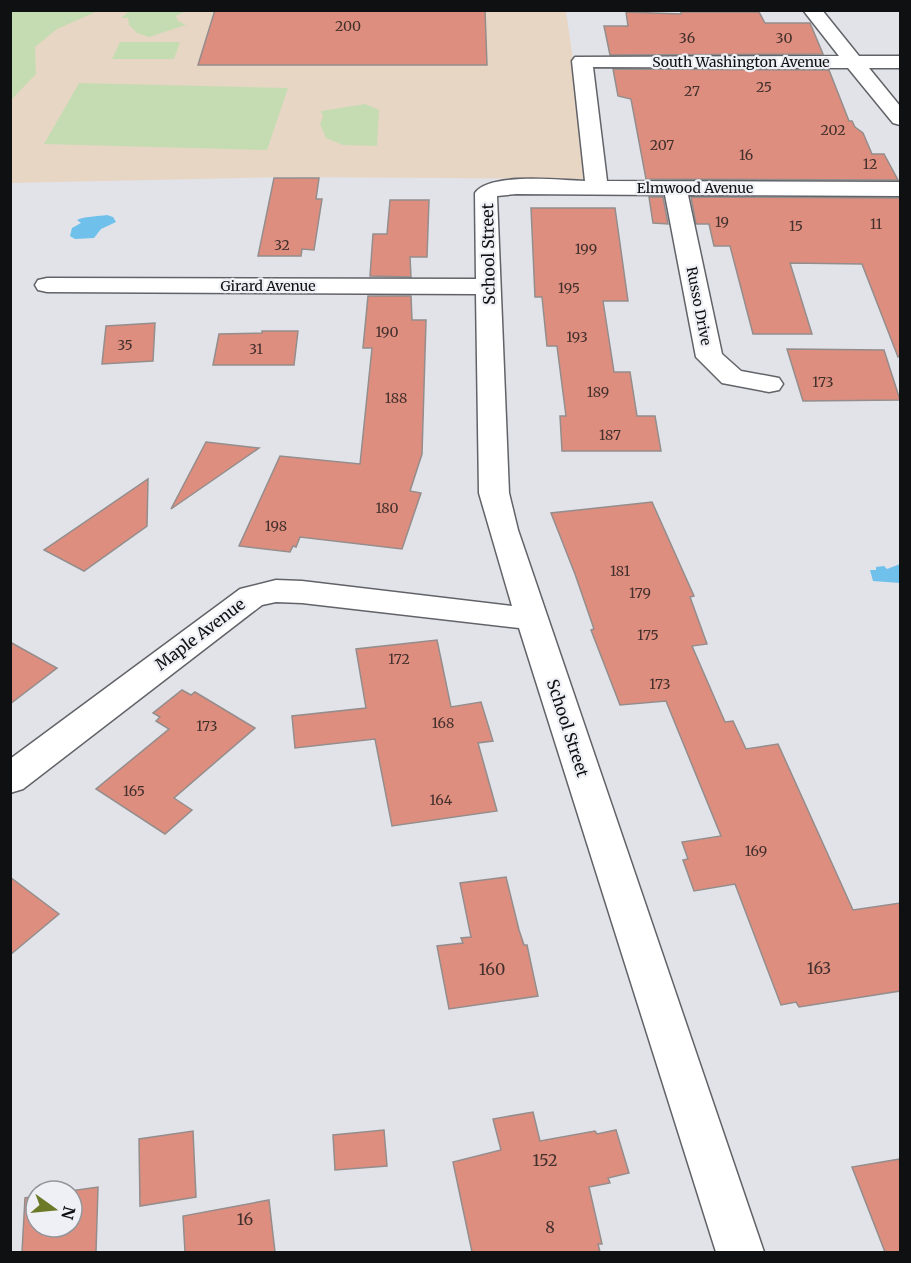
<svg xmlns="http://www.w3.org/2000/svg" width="911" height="1263" font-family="Merriweather,serif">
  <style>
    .education { fill: #e8d6c5 }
    .green { fill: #c5dcb2 }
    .water { fill: #6fc0eb }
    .building { fill: #de8e7f; stroke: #948d8c; stroke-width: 1.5 }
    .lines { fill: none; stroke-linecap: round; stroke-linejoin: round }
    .minor-casing { stroke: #626368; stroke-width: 3 }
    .minor { fill: #fff; fill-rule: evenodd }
    .labels { text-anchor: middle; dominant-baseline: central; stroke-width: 4.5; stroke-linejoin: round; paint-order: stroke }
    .number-label { font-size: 14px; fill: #43302d }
    .far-street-label { font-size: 14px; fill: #0f1012; stroke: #eef0f6 }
    .street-label { font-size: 16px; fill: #0f1012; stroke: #eef0f6 }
    .near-number-label { font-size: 16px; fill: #43302d }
  </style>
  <rect width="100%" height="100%" fill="#e1e3e9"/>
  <path class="education" d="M10,11H566L590,179L286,177L11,183Z"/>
  <path class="green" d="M11,10L98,11L57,29L35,47L36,74L12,99L11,103Z
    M130,10L186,11L176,16L178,21L186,25L149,37L137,33L129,25L128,18H121Z
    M120,42H180L174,59H112Z
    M79,83L288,88L267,150L44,144Z
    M365,104L379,110L377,146L343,145L326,138L320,124L323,117L321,111Z"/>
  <path class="water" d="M107,215L113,217L116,222L101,229L94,238L75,239L70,236L72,228L81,223L77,220C82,217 99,216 107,215Z
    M900,564V583L873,581L870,570H876V567L884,566L887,569Z"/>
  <path class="building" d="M215,10H485L487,65H198Z
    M626,12L681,14V12H759L765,23H810L823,54L610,55L604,26H628Z
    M613,69L829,70L849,121H852L855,127L863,133L872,154H884L898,180L646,179L631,99L618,96Z
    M274,178H319L316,199H322L314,250L302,249L301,256H258Z
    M649,197H663L668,224L653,223Z
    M691,197L900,198V356L898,357L862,264L790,263L812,334H753L730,246H714L709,224H696Z
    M390,200H429L427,257H410L411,277L370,276L373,234H387Z
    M531,208H615L628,301H603L614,372H630L637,416H655L661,451H562L560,416H566L557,346H547L542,297H535Z
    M368,296H411L412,320H426L422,454L410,491L421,493L402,549L300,537L296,547L293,546L290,552L239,546L280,456L360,464L372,348H363Z
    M155,323L153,361L102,364L106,326Z
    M262,331H298L294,365H213L219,334L262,333Z
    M787,349L884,350L900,400L803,401Z
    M206,442L259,448L171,509Z
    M148,479L147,526L84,571L44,550Z
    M652,502L694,596L690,597L707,644L692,646L725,722L733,721L746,749L778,744L853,910L900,903V991L799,1007L796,1002L781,1005L735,884L694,891L683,860L688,859L682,842L721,836L666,701L620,705L591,630L594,629L575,574L551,513Z
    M437,640L451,707L481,702L493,741L478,743L497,811L392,826L375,739L295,748L292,716L366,708L356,649Z
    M10,642L57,668L10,704Z
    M182,690L191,695L195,692L255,728L174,798L192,810L165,834L96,789L169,729L156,721L160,717L153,713Z
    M10,877L59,914L10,955Z
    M506,877L519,930L524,945H527L538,996L449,1009L437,946L463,943L461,938L471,937L460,883Z
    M533,1112L540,1141L595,1131L597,1134L616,1130L629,1173L608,1178L610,1183L589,1187L602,1244H598L600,1252H472L453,1162L501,1150L493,1119Z
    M384,1130L387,1166L335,1170L333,1135Z
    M193,1131L196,1197L140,1206L139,1139Z
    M900,1159V1252H885L852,1167Z
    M98,1187L96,1252H22L25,1198L36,1196V1227H72V1191H70Z
    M269,1200L275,1252H185L183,1216Z"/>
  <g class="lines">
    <defs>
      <path id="minor" d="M803,10H822L859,56H900V68H869L900,106V125L893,123L848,68L593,67L607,181L900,182V196L688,195L722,354L741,371L779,378L783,384L779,390L769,392L722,383L696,357L665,195L516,194L497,196L509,493L518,530L764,1252H716L519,628L302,603L276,602L262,605L23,789L10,793V759L240,589L276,580L302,581L512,606L479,493L476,294L47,292L38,290L35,285L38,280L47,278L476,279L475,193C489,172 561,180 585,181L572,61L575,57L839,56Z"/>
    </defs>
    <use href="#minor" class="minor-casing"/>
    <use href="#minor" class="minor"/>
  </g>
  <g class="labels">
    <g class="number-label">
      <text x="348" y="26">200</text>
      <text x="687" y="38">36</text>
      <text x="784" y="38">30</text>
      <text x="764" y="87">25</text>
      <text x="692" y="91">27</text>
      <text x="833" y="130">202</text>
      <text x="662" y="145">207</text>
      <text x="746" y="155">16</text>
      <text x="870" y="164">12</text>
      <text x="722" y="222">19</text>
      <text x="876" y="224">11</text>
      <text x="796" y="226">15</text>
      <text x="282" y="245">32</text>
      <text x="586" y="249">199</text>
      <text x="569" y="288">195</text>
      <text x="387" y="332">190</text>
      <text x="577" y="337">193</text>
      <text x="125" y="345">35</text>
      <text x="256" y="349">31</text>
      <text x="823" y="382">173</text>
      <text x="598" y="392">189</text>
      <text x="396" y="398">188</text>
      <text x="610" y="435">187</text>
      <text x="387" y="508">180</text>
      <text x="276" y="526">198</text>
      <text x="620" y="571">181</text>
      <text x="640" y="593">179</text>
      <text x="648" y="635">175</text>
      <text x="399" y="659">172</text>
      <text x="660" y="684">173</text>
      <text x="443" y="723">168</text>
      <text x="207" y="726">173</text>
      <text x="134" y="791">165</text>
      <text x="441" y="800">164</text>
      <text x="756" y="851">169</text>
    </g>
    <g class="far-street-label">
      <text x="741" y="62">South Washington Avenue</text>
      <text x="695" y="188">Elmwood Avenue</text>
      <text x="268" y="286">Girard Avenue</text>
      <text transform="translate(699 306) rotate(79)">Russo Drive</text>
    </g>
    <g class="street-label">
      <text transform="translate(488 254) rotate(-91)">School Street</text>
      <text transform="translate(200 634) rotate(-37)">Maple Avenue</text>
      <text transform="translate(568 728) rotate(72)">School Street</text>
    </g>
    <g class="near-number-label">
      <text x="819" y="968">163</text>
      <text x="492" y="969">160</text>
      <text x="545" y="1160">152</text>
      <text x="245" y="1219">16</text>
      <text x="550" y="1227">8</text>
    </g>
  </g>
  <rect width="911" height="1263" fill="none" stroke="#0f1012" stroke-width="24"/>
  <g transform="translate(54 1209) rotate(105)"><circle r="28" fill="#eef0f6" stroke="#95969b" stroke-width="1.5"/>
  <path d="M0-4.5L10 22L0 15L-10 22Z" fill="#6c7a27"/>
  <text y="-9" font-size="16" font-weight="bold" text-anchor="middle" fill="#0f1012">N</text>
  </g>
</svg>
